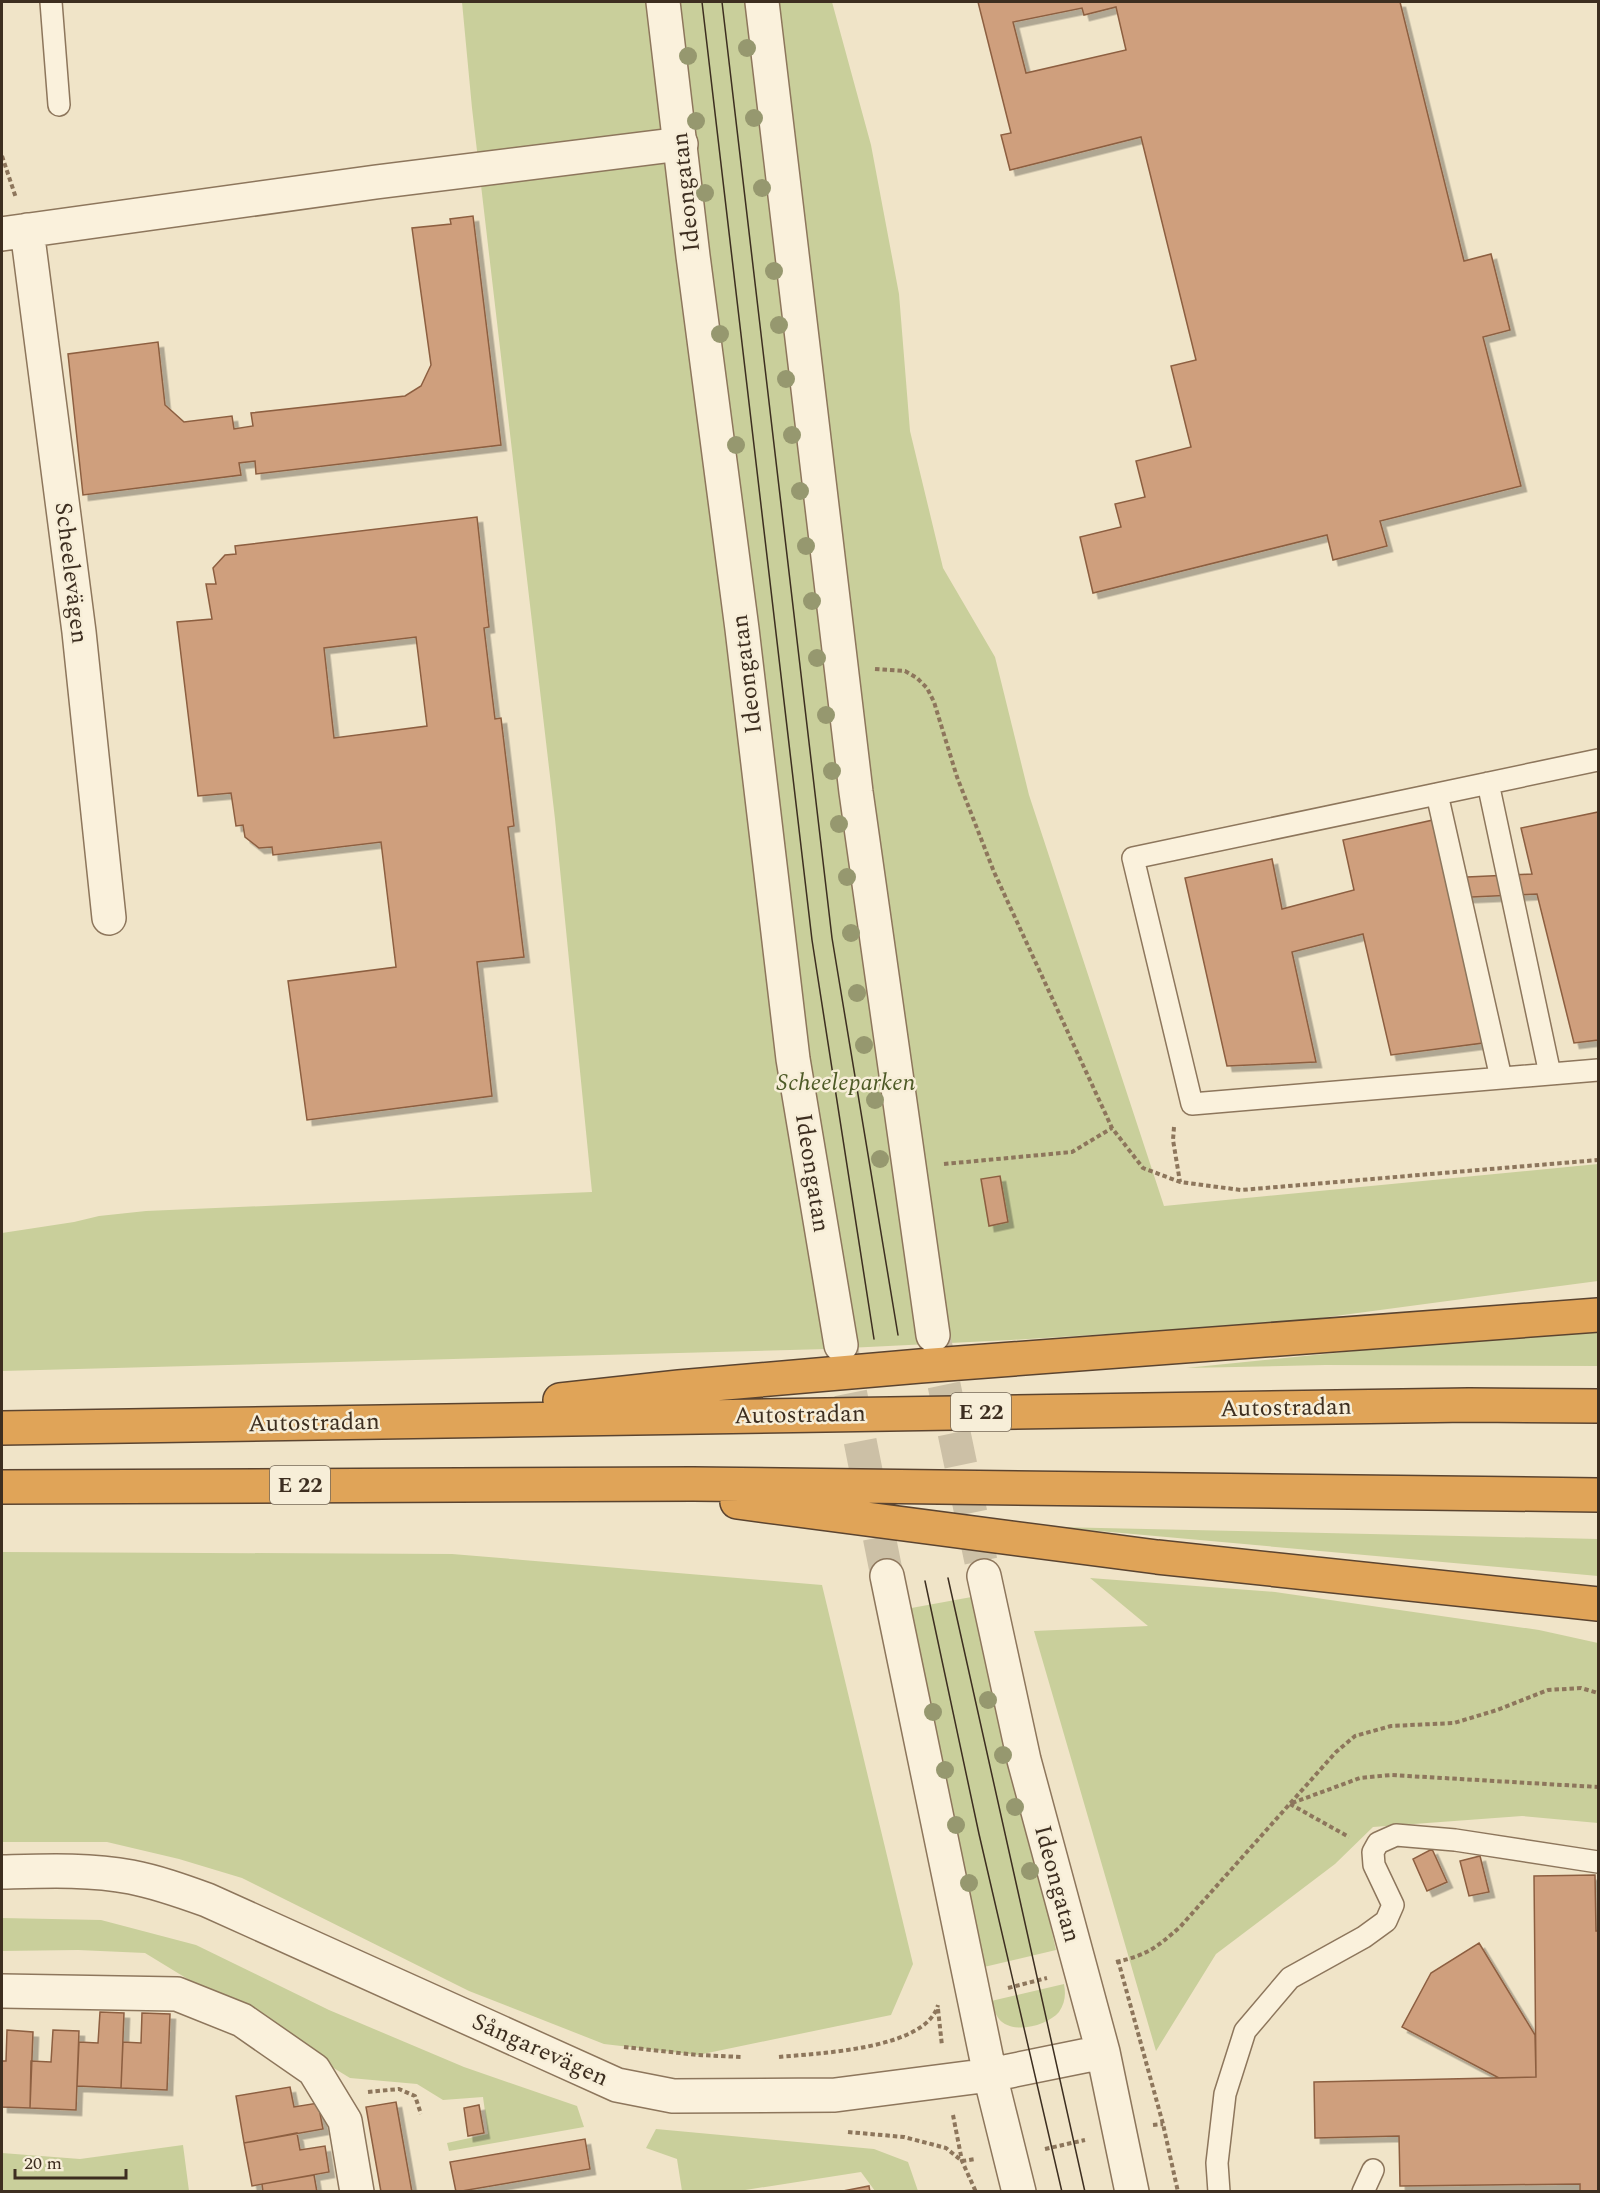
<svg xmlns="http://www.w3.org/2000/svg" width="1600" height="2193" font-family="Spectral,serif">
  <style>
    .green { fill: #c9cf9b }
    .building { fill: #cf9f7d; stroke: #8d5f41; stroke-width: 1.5; fill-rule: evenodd; filter: url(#shadow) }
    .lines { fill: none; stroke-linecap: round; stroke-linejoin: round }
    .tertiary-tunnel { stroke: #ccc0a6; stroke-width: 33; stroke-dasharray: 33 16; stroke-linecap: butt }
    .service-casing { stroke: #8d765c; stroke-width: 24 }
    .minor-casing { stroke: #8d765c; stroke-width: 36 }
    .tertiary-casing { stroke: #8d765c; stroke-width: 36 }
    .motorway-casing { stroke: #5b4430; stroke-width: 36 }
    .path { stroke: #8d765c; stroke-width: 4; stroke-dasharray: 4.5 3; stroke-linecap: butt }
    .service { stroke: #faf1dc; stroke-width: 21 }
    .minor { stroke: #faf1dc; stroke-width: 33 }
    .tertiary { stroke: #faf1dc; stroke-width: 33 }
    .motorway { stroke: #e0a458; stroke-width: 33 }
    .tram { stroke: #3d2e20; stroke-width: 1.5 }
    .tree { fill: #96986f }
    .labels { text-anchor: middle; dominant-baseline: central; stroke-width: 5; stroke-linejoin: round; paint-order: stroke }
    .shield { fill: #f7eed8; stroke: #756857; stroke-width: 1.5 }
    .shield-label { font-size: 22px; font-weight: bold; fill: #3d2e20 }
    .street-label { font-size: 24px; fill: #3d2e20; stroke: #f7eed8 }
    .park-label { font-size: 24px; font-style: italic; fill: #4d5a26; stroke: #f7eed8 }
  </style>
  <defs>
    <filter id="shadow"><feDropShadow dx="5.5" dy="5.5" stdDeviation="0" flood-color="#0004"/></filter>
  </defs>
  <rect width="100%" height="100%" fill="#f0e4c8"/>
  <path class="green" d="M462,2H832L871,145L899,294L910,431L943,568L995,657L1029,795L1164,1206L1598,1164V1281L1283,1323L1011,1340L827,1349L2,1371V1233L74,1222L99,1216L146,1211L592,1192L555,819L472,108Z
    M1598,1332V1366L1325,1365L1186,1368L1484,1338Z
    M1055,1527L1598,1539V1576Z
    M2,1552L452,1554L822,1585L913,1964L891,2015L698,2055L604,2044L469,1991L242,1878L179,1859L107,1842H2Z
    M1090,1578L1275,1592L1539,1630L1598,1643V1823L1522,1816L1373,1827L1335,1864L1216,1954L1156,2051L1034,1631L1148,1626Z
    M977,1596L1056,1950L984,1967L906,1609Z
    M2,1918L101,1920L196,1945L329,2010L464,2067L577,2106L584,2127L449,2151L447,2143L488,2134L483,2097L443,2100L417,2084L350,2078L145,1953L78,1950L2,1951Z
    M1064,1984C1066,1995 1065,2003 1059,2012C1047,2026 1012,2035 999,2019C995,2014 993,2007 991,2001Z
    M656,2129L874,2149L908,2162L918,2191H875L861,2172L739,2191H682L677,2159L646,2148Z
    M183,2145L189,2191H2V2153L80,2159Z"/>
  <path class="building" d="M978,2H1400L1464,261L1491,254L1510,330L1483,337L1521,486L1380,521L1387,546L1333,560L1327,535L1093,593L1080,537L1121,527L1115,504L1145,497L1136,461L1191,447L1171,366L1196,360L1141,137L1010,170L1001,135L1011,133ZM1116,7L1126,50L1026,73L1013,22L1082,8L1084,15Z
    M473,216L501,445L256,474L255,461L239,463L241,475L83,495L68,354L158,342L165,405L184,422L232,416L234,429L253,426L251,413L405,396L421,386L431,365L412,228L451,224L450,219Z
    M477,517L489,627L484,628L495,719L501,718L514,826L508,827L524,957L477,962L492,1096L307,1120L288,981L396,967L381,842L273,855L272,847L259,848L245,837L243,825L236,826L231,793L198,796L177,622L212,619L206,584H216L213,568L225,555L236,554L235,546ZM416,637L427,726L334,738L324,648Z
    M1598,812V1040L1574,1043L1537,894L1450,898L1446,878L1532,874L1521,828Z
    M1433,820L1483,1043L1391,1055L1363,934L1292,952L1316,1062L1227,1066L1185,878L1272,859L1282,909L1354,890L1343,840Z
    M1000,1176L1008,1222L989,1226L981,1179Z
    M1432,1849L1447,1882L1427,1891L1413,1859Z
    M1480,1856L1489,1892L1469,1896L1460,1861Z
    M1595,1875L1596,1931H1598V2192H1580V2184L1400,2186L1399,2136L1315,2138L1314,2082L1536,2077L1534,1876Z
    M1479,1943L1535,2035L1536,2077L1499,2078L1402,2027L1431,1973Z
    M100,2012L124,2013L121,2088L77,2086L79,2042L98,2043Z
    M142,2013L170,2014L167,2090L121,2088L123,2042L141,2043Z
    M7,2030L33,2032L30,2108L2,2107V2061H6Z
    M53,2030L79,2031L76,2110L30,2108L31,2061L51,2062Z
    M290,2087L294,2107L318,2103L323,2129L244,2143L236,2096Z
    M396,2102L412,2192H381L366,2107Z
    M479,2105L484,2133L468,2136L464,2108Z
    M297,2133L300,2150L325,2146L329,2172L252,2186L244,2143Z
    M585,2139L590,2169L456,2192L450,2162Z
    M314,2175L317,2192H263L262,2184Z
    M869,2186L870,2192H838Z"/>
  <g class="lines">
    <path class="tertiary-tunnel" d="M934,1337L984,1576
      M841,1345L887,1576"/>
    <defs>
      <path id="service" d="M51,2L59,105
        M1598,760L1133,858L1192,1104L1598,1070
        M1488,783L1550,1074
        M1437,794L1501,1078
        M1219,2192L1217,2163L1225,2094L1245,2031L1290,1978L1364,1937L1386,1921L1393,1905L1374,1865L1373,1852L1378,1843L1396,1835L1455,1840L1598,1862
        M1363,2192L1373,2170"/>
      <path id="minor" d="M27,230L79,632L109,918
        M2,234L376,182L681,144
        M2,1991L177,1994L242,2020L314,2070L345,2121L357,2192"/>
      <path id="tertiary" d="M663,2L693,256L742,629L793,1059L841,1345
        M762,2L856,792L933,1335
        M887,1576L990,2075L1019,2192
        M984,1576L1024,1760L1103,2052L1132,2192
        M2,1872C44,1871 89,1869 131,1877C157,1882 182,1891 207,1900L617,2085L673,2096L835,2095L990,2075L1103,2052"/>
      <path id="motorway" d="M560,1400L679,1387L920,1366L1598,1315
        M2,1428L1469,1405L1598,1406
        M2,1487L693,1484L1598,1495
        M737,1502L1157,1557L1598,1604"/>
    </defs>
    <use href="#service" class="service-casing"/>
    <use href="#minor" class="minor-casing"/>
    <use href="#tertiary" class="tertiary-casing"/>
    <use href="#motorway" class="motorway-casing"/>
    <path class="path" d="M2,156L16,198
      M875,669L905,671L917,678L927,688L934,702L957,777L994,872L1112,1128L1143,1168L1180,1182L1241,1190L1598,1160
      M1174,1127L1173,1140L1180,1182
      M944,1164L1072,1152L1112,1128
      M1292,1803L1360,1778L1391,1775L1598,1787
      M1290,1804L1349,1837
      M1118,1960L1163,2124L1178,2192
      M1116,1962C1147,1955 1156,1948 1180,1927L1336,1752L1355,1736L1391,1726L1454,1723L1497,1710L1548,1690L1581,1688L1598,1693
      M1008,1988L1047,1978
      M938,2009L942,2046
      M624,2047L698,2055L742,2057
      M779,2057C817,2053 926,2050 938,2005
      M368,2092L399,2089L415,2096L421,2114
      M953,2115L962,2161L976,2192
      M1153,2125L1163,2124
      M848,2132L904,2137L946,2148L962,2161L975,2159
      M1045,2149L1085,2140"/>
    <use href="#service" class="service"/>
    <use href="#minor" class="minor"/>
    <use href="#tertiary" class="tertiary"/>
    <use href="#motorway" class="motorway"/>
    <path class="tram" d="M702,2L812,940L874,1339
      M722,2L832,938L898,1335
      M948,1578L1085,2192
      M925,1581L979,1834L1062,2192"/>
  </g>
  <g class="tree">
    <circle cx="747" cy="48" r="9"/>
    <circle cx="688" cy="56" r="9"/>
    <circle cx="754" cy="118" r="9"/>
    <circle cx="696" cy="121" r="9"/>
    <circle cx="762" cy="188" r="9"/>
    <circle cx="705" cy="193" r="9"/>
    <circle cx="774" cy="271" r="9"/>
    <circle cx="779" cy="325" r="9"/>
    <circle cx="720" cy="334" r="9"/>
    <circle cx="786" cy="379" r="9"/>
    <circle cx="792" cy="435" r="9"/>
    <circle cx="736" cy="445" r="9"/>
    <circle cx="800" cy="491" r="9"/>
    <circle cx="806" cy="546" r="9"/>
    <circle cx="812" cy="601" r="9"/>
    <circle cx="817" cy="658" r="9"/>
    <circle cx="826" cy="715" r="9"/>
    <circle cx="832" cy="771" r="9"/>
    <circle cx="839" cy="824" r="9"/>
    <circle cx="847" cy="877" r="9"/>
    <circle cx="851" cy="933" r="9"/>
    <circle cx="857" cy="993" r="9"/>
    <circle cx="864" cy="1045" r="9"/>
    <circle cx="875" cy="1100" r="9"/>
    <circle cx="880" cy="1159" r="9"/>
    <circle cx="988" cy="1700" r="9"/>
    <circle cx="933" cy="1712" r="9"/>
    <circle cx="1003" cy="1755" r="9"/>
    <circle cx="945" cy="1770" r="9"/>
    <circle cx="1015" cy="1807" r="9"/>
    <circle cx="956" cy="1825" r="9"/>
    <circle cx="1030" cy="1871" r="9"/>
    <circle cx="969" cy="1883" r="9"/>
  </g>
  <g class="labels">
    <g class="shield">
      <rect x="951" y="1393" width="60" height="38" rx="4.5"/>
      <rect x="270" y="1466" width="60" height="38" rx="4.5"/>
    </g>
    <g class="shield-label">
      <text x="981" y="1412">E 22</text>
      <text x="300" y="1485">E 22</text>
    </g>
    <g class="street-label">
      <text transform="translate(686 192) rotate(-96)">Ideongatan</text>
      <text transform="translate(71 573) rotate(83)">Scheelevägen</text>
      <text transform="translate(747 674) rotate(-97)">Ideongatan</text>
      <text transform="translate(812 1173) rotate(81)">Ideongatan</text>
      <text transform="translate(1286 1408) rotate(-1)">Autostradan</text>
      <text transform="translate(800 1415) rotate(-1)">Autostradan</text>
      <text transform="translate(314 1423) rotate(-1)">Autostradan</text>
      <text transform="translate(1057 1884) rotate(75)">Ideongatan</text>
      <text transform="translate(540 2050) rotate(24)">Sångarevägen</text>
    </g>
    <g class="park-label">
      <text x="846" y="1083">Scheeleparken</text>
    </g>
  </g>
  <rect width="1600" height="2193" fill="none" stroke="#3d2e20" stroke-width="6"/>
  <path d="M15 2169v9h111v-9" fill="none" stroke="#3d2e20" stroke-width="3"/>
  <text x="24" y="2169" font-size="18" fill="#3d2e20" stroke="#f7eed8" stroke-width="4.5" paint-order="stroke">20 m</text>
</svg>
